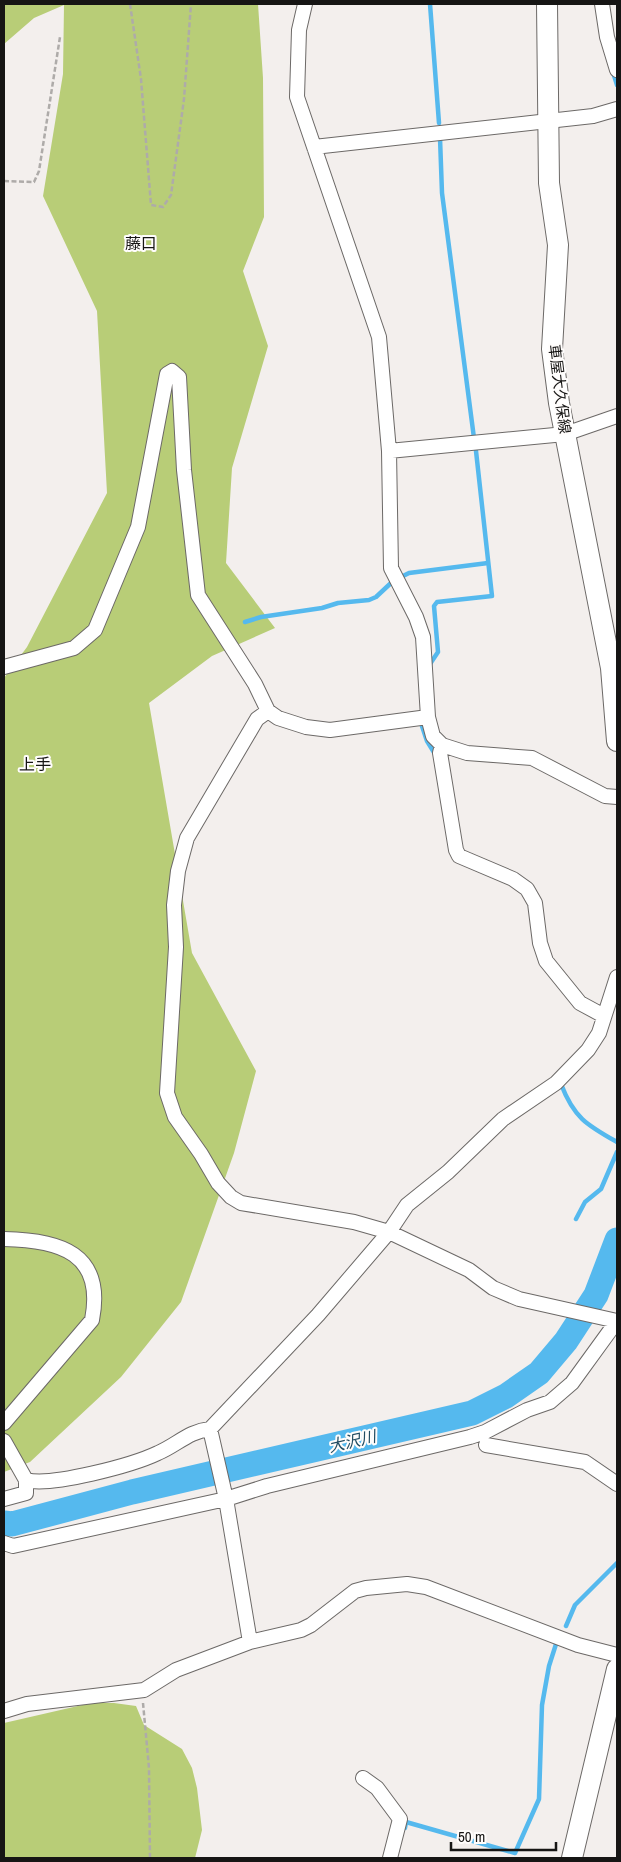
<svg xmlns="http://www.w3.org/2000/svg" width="621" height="1862" font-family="'Archivo Narrow','Noto Sans JP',sans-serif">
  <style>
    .green { fill: #b8cd77 }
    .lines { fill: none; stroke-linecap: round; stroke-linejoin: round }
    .stream { stroke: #55b9ee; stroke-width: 4.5 }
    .river { stroke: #55b9ee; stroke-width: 25 }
    .street-casing { stroke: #6c6967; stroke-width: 16 }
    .secondary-casing { stroke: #6c6967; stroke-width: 22 }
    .path { stroke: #aeaba9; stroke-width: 2.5; stroke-dasharray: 5 2.5; stroke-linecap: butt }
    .street { stroke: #fff; stroke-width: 14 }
    .secondary { stroke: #fff; stroke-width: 20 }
    .labels { text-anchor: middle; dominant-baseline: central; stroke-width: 4; stroke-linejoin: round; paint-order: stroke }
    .street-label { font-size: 15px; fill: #161514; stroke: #fffdfc }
    .neighbourhood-label { font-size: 16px; fill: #161514; stroke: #fffdfc }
    .water-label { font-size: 16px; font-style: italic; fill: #224c62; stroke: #fffdfc }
  </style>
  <rect width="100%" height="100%" fill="#f3efed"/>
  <path class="green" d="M4,4H258L263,78L264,217L243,271L268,346L232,468L226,563L275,628L212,656L149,703L192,953L256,1071L234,1153L181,1302L121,1377L30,1462L4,1472V678L27,647L107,493L97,311L43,196L63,74L64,5L34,18L4,44Z
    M91,1703H114L136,1706L144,1725L182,1749L192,1768L197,1788L202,1830L195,1858H4V1723Z"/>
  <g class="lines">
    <path class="stream" d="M430,4L439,123
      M613,72L617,85
      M440,138L442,193L474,438
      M401,577L409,573L488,563
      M245,622L261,617L322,608L338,603L369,600L376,597L391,583
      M430,664L438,652L434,606L437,602L492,596L476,451
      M421,723L427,741L435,754
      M561,1084C574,1118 587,1125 617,1142
      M576,1219L585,1202L601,1189L617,1152
      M566,1626L575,1605L617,1563
      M405,1828L406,1822L515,1853L539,1799L542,1705L549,1666L557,1641"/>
    <path class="river" d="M4,1523L12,1524L132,1492L472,1413L506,1396L539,1373L566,1341L596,1295L617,1240"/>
    <defs>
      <path id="street" d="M305,4L299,30L297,97L379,337L389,451L391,568L416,617L423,637L428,717L433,736L442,745L467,753L532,758L605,796L617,797
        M602,4L607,37L617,70
        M314,147L593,116L617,109
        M389,451L565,434L617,416
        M4,667L74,648L95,630L138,527L167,374L172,371L179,377L184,470L198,595L255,684L268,711L278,718L306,727L330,730L428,717
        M268,711L257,719L187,838L178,871L174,905L176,947L167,1093L175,1117L201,1154L218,1183L231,1197L241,1203L354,1222L389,1232L469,1270L493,1288L519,1299L617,1321
        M442,745L440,753L456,850L459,856L513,879L527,889L535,903L540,943L546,961L580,1003L604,1016
        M4,1239C60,1240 105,1253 92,1320L4,1423
        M210,1429L226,1499L250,1642
        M4,1441L26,1480V1493L4,1499
        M486,1445L585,1462L617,1484
        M26,1480C51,1487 133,1465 158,1453C177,1445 189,1431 210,1429L318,1315L389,1232L407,1205L448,1172L503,1119L556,1083L588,1050L599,1033L617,977
        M4,1543L13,1546L226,1499L267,1486L470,1437L485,1432L527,1410L550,1402L572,1383L617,1321
        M4,1711L27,1704L144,1690L176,1670L250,1642L301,1630L311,1625L355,1591L366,1588L407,1584L426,1587L578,1645L617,1655
        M363,1778L377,1788L400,1819L390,1858"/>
      <path id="secondary" d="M547,4L549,183L558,245L552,349L559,403L611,668L617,741
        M572,1858L617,1669"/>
    </defs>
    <use href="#street" class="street-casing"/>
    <use href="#secondary" class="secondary-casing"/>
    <path class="path" d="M130,4L141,79L151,205L163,207L171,195L184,99L191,4
      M4,181L34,182L39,171L60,37
      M143,1703L149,1768L150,1858"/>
    <use href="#street" class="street"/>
    <use href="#secondary" class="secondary"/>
  </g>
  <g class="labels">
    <g class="street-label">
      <text transform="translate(560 389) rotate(83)">車屋大久保線</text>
    </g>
    <g class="neighbourhood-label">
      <text x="141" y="243">藤口</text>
      <text x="35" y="764">上手</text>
    </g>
    <g class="water-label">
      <text transform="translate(352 1441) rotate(-13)">大沢川</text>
    </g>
  </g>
  <rect width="621" height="1862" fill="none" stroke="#161514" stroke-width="10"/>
  <path d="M451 1842v8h105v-8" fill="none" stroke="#161514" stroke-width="2.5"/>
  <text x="458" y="1842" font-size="15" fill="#161514" stroke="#fffdfc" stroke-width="4" paint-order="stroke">50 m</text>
</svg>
